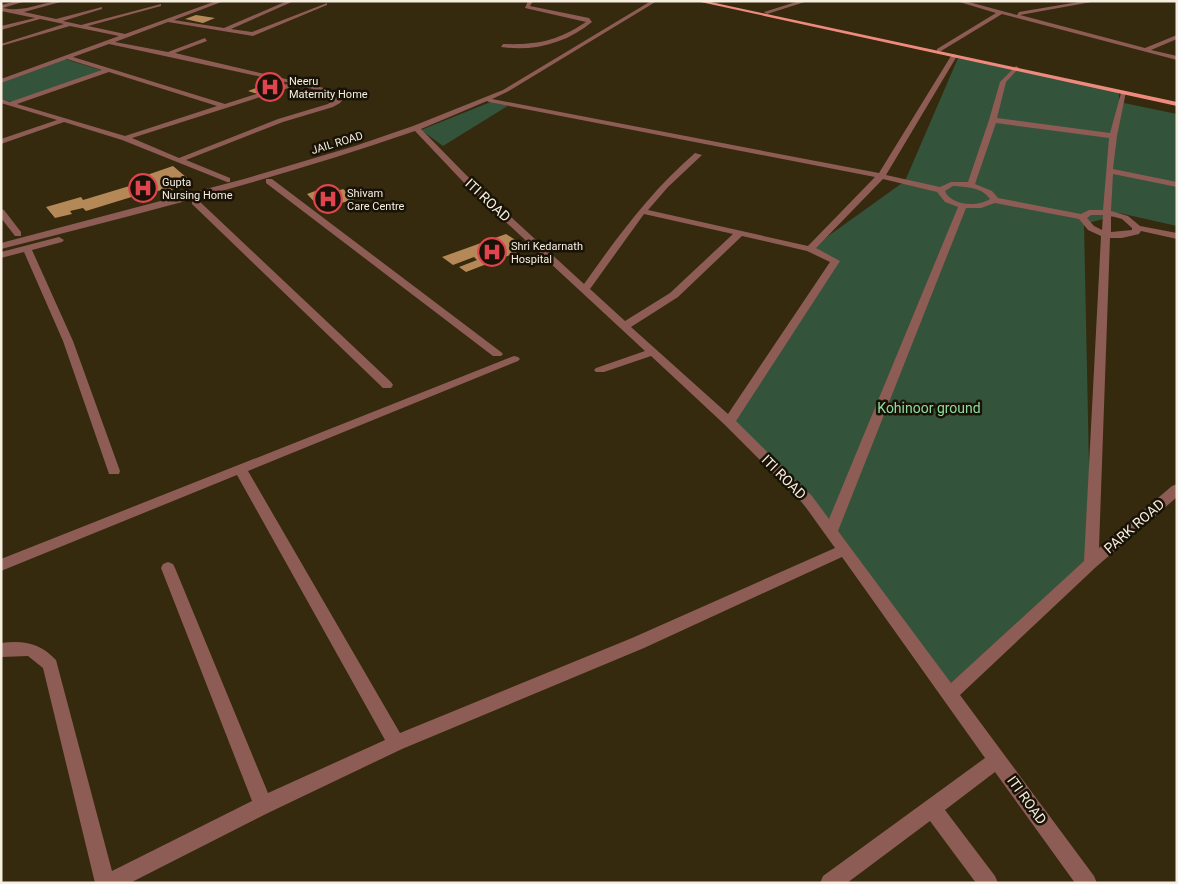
<svg xmlns="http://www.w3.org/2000/svg" width="1178" height="884" font-family="Roboto,sans-serif">
  <style>
    .green { fill: #34533b }
    .building { fill: #b58957 }
    .lines { fill: none; stroke-linecap: round; stroke-linejoin: round }
    .minor { fill: #8d5c55; fill-rule: evenodd }
    .major { fill: #ef8b7e; fill-rule: evenodd }
    .labels { text-anchor: middle; dominant-baseline: central; stroke-width: 5; stroke-linejoin: round; paint-order: stroke }
    .far-poi-label { font-size: 11px; fill: #f6eede; stroke: #181207; text-anchor: start }
    .far-street-label { font-size: 11px; fill: #f6eede; stroke: #181207 }
    .street-label { font-size: 14px; fill: #f6eede; stroke: #181207 }
    .park-label { font-size: 14px; fill: #8ddc9f; stroke: #181207 }
  </style>
  <rect width="100%" height="100%" fill="#35290e"/>
  <path class="green" d="M958,58L1119,92V102L1177,114V226L1119,213V215L1084,224L1091,563L950,694L844,550L729,422L837,261L810,249L905,181Z
    M65,59L104,71L12,102L1,99V82Z
    M493,101L511,104L443,146L421,130Z"/>
  <path class="building" d="M196,15L215,18L203,23L185,19Z
    M275,81L285,84L258,94L248,91Z
    M173,166L193,183L170,187L173,190L165,192L162,190L153,192L151,191L86,211L83,208L70,211L72,214L55,218L46,207L81,197L83,200L146,181L141,177Z
    M343,189L355,199L321,209L307,194L318,190L325,195Z
    M506,234L528,248L466,272L459,267L477,260L474,257L453,265L442,257Z"/>
  <g class="lines">
    <path class="minor" d="M17,1H26L3,8C26,13 42,1 64,1L24,12L56,19L102,7V9L63,21L81,25L161,4V6L88,26L125,34L216,1H224L174,20L224,28L287,1H294L231,29L252,32L327,3V5L253,36L168,22L115,42L168,52L205,38L207,41L175,53L341,92L345,96L340,103L333,107L283,122L186,160L230,178V182H227L122,140L64,122L1,144V139L57,120L1,103V99L10,102L102,70L67,59L1,83V79L119,36L70,26L1,46V44L64,24L40,19L1,30V26L35,18L1,11V5ZM109,44L290,83L225,104L73,57ZM109,72L217,106L125,136L17,104ZM298,85L338,96L328,104L278,119L179,158L132,138Z
      M528,1H533L530,6L589,18L592,22C567,43 533,52 501,47L503,44C538,45 557,41 586,22L525,8Z
      M651,1H657L507,92L492,99L879,173L951,56L954,54L957,56L886,175L940,187L951,182H968L989,120L1000,82L1016,66L1019,68L1006,82L997,118L1110,133L1121,93L1126,92L1117,136L1113,169L1177,182V187L1113,174L1111,211L1128,216L1140,226L1177,233V239L1141,231L1139,234L1122,238H1110L1099,548L1172,486L1177,484V497L1096,567L960,695L1094,876L1097,883H1075L995,772L945,810L995,876L998,883H976L930,821L847,883H820L823,876L985,758L842,557L644,648L402,749L270,812L130,883H95L43,668L28,656L1,657V643C24,640 40,643 56,660L112,871L252,801L161,568L163,564L168,562L173,564L175,568L268,793L385,740L237,475L1,571V559L514,356L518,357L520,359L518,361L248,471L400,733L632,638L835,548L802,502L725,425L651,356L604,372H596L594,370L596,368L645,351L468,187L415,131C279,178 140,214 1,249V243L244,179L355,146L413,126L503,90ZM487,101L489,102L875,177L808,246L648,210L668,187L702,155L695,153C651,191 618,236 584,284L474,183L421,129ZM996,123L1109,138L1103,210H1089L1081,214L998,198L992,191L975,184ZM883,179L937,192L945,202L958,207L829,519L812,496L736,421L840,261L816,248ZM953,186C966,187 982,187 990,199C978,207 951,206 945,191ZM995,203L1079,219L1088,230L1101,236L1084,561L951,683L838,531L966,208H981ZM644,214L733,234L670,293L625,321L590,289ZM1091,215H1103L1102,230L1094,226L1087,218ZM1111,216L1122,219L1132,228V230L1111,232ZM742,236L807,251L830,262L728,414L631,327L678,297Z
      M799,1H808L767,14L764,12Z
      M956,1H965L1017,15L1019,12L1084,1H1097L1020,15L1145,48L1177,35V39L1151,50L1177,56V60L1002,14L941,51H937V49L996,13Z
      M266,179H272L501,352L503,354L501,356H493L266,183Z
      M192,200H198L391,382L393,385L391,388H383L192,204Z
      M1,209L4,210L21,232V236H15L1,218Z
      M59,237L64,240L62,242L32,250L73,341L120,471L119,474H109L108,471L63,341L24,252L1,258V252Z"/>
    <path class="major" d="M696,1H706L1177,102V106Z"/>
  </g>
  <defs>
    <symbol id="hospital-ring" viewBox="-11 -11 22 22"><circle r="9.5" fill="#181207" stroke="#e0444e" stroke-width="1.5"/><path d="M-5-5h3v3.5h4V-5h3V5h-3V1.5h-4V5h-3Z" fill="#e0444e"/></symbol>
  </defs>
  <g fill-rule="evenodd">
    <use href="#hospital-ring" x="254" y="71" width="32" height="32"/>
    <use href="#hospital-ring" x="127" y="172" width="32" height="32"/>
    <use href="#hospital-ring" x="312" y="183" width="32" height="32"/>
    <use href="#hospital-ring" x="476" y="236" width="32" height="32"/>
  </g>
  <g class="labels">
    <g class="far-poi-label">
      <text x="289" y="81">Neeru<tspan x="289" dy="13">Maternity Home</tspan></text>
      <text x="162" y="182">Gupta<tspan x="162" dy="13">Nursing Home</tspan></text>
      <text x="347" y="193">Shivam<tspan x="347" dy="13">Care Centre</tspan></text>
      <text x="511" y="246">Shri Kedarnath<tspan x="511" dy="13">Hospital</tspan></text>
    </g>
    <g class="far-street-label">
      <text transform="translate(337 143) rotate(-17)">JAIL ROAD</text>
    </g>
    <g class="street-label">
      <text transform="translate(488 200) rotate(43)">ITI ROAD</text>
      <text transform="translate(784 477) rotate(45)">ITI ROAD</text>
      <text transform="translate(1134 526) rotate(-41)">PARK ROAD</text>
      <text transform="translate(1027 800) rotate(54)">ITI ROAD</text>
    </g>
    <g class="park-label">
      <text x="929" y="408">Kohinoor ground</text>
    </g>
  </g>
  <rect width="1178" height="884" fill="none" stroke="#f6eede" stroke-width="5"/>
</svg>
